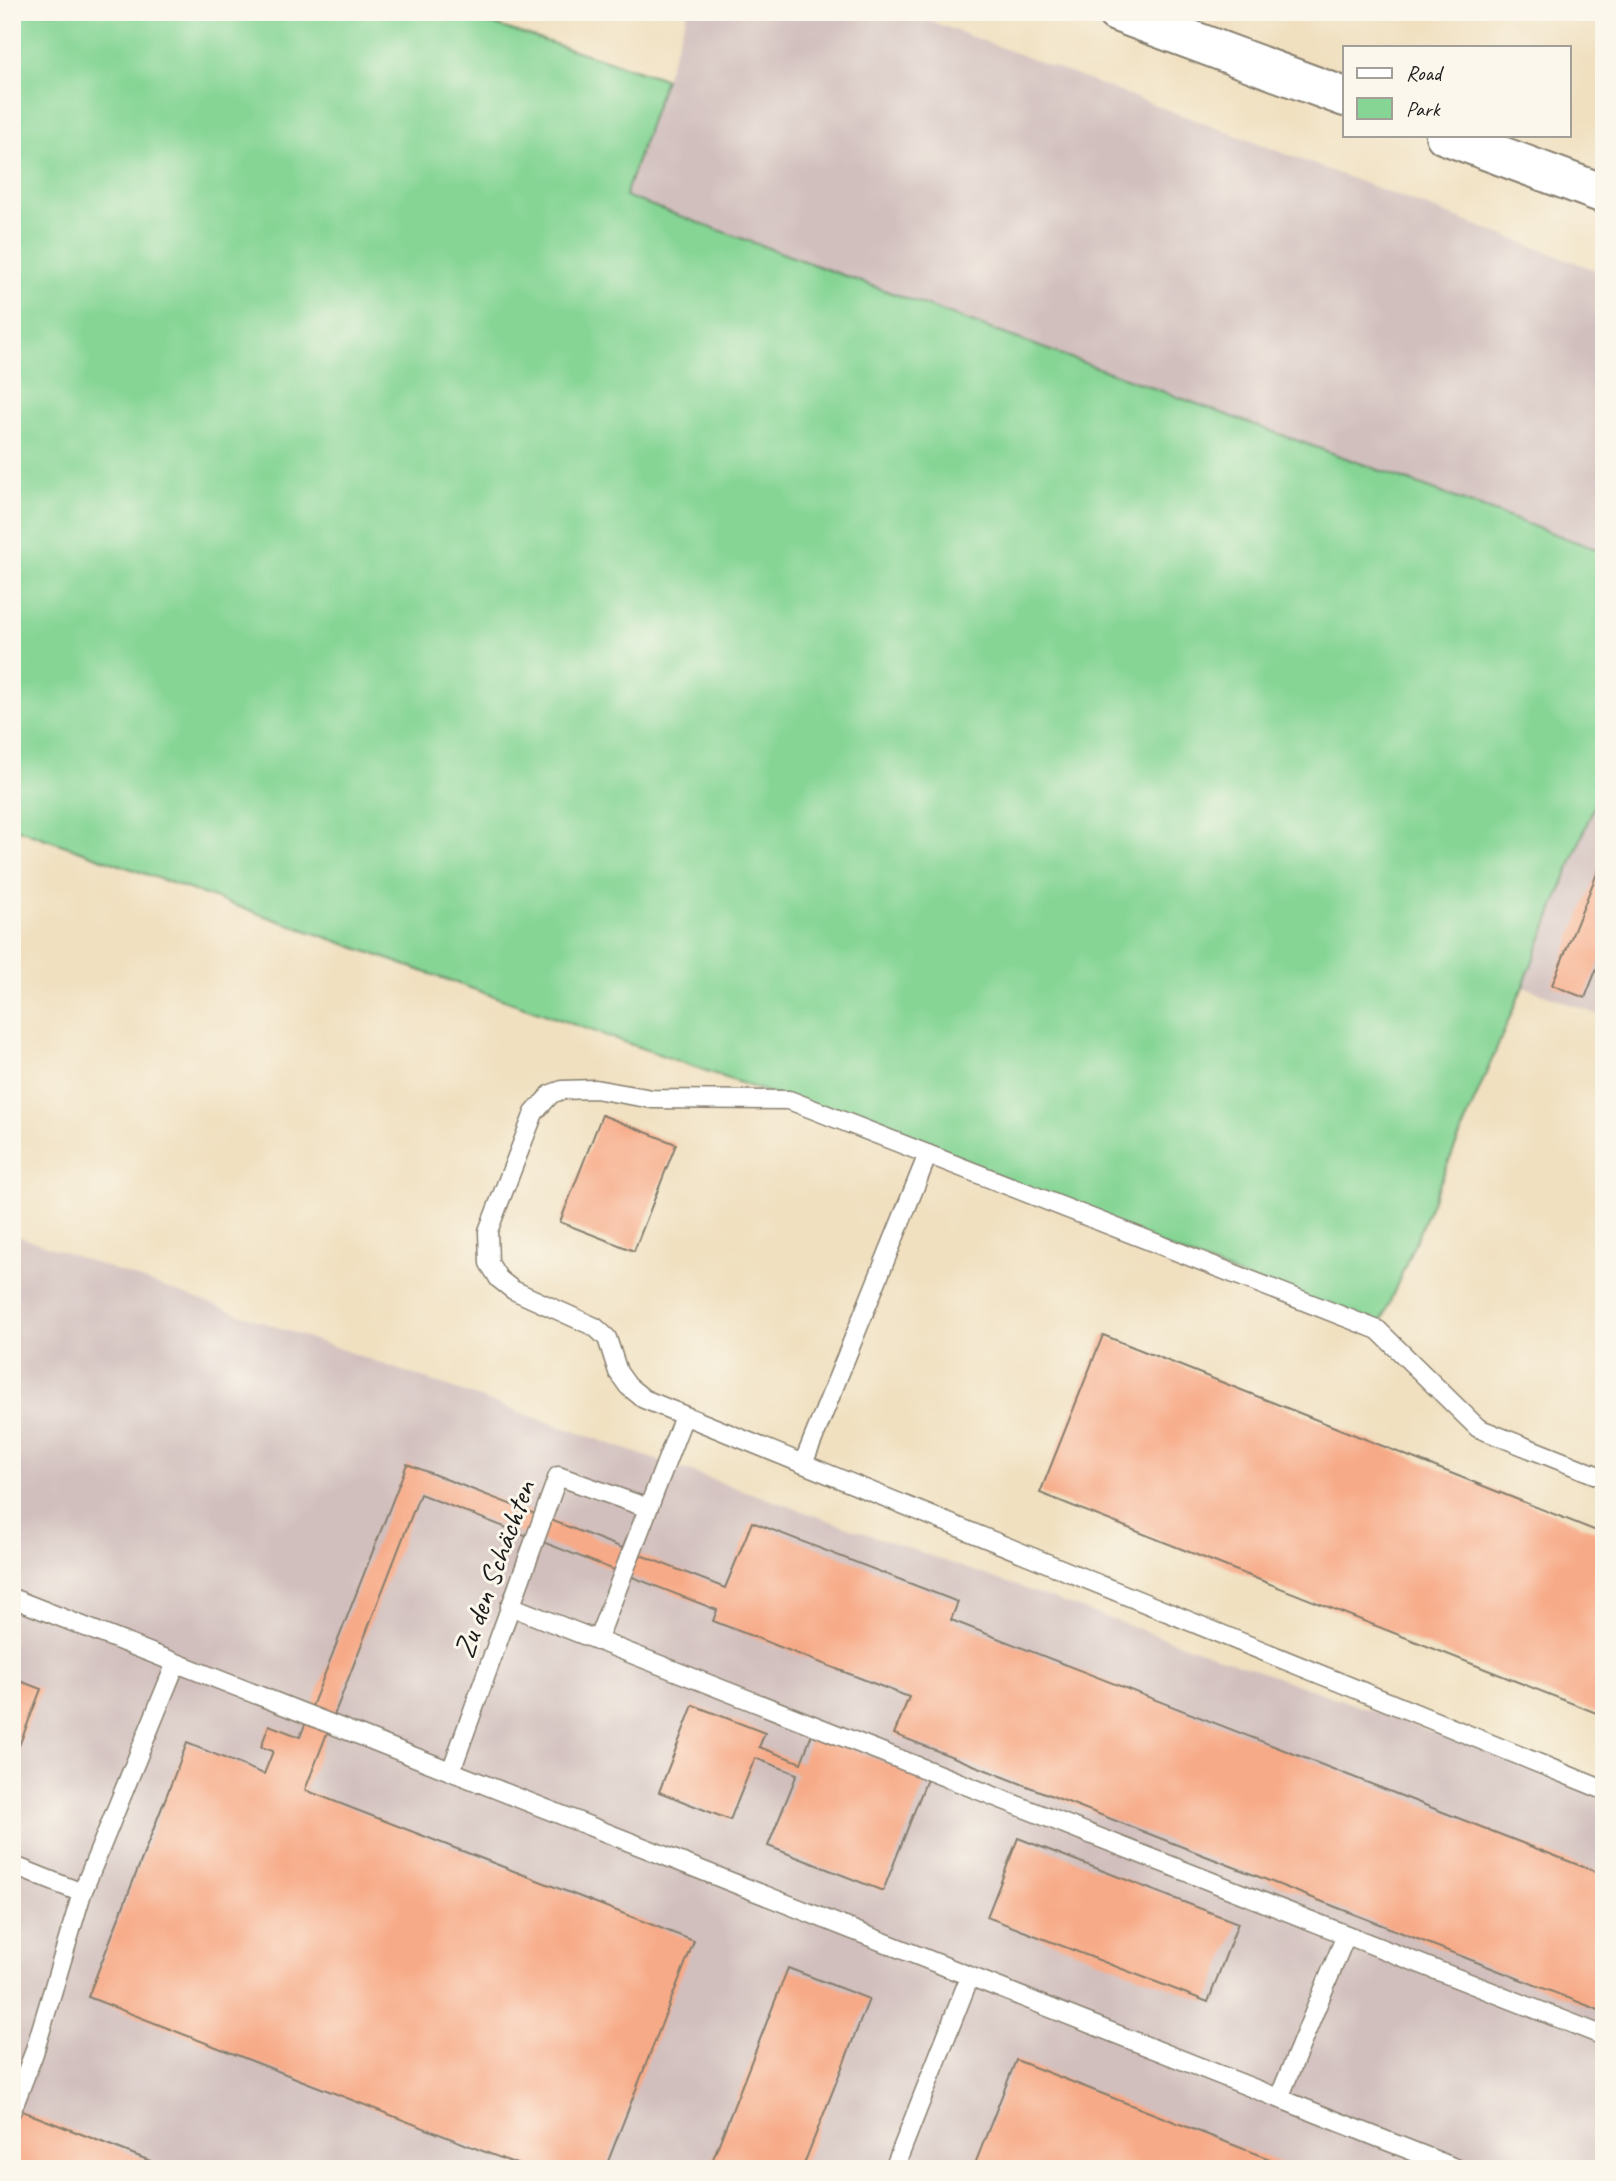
<svg xmlns="http://www.w3.org/2000/svg" width="1616" height="2181" font-family="Caveat,sans-serif">
  <style>
    .industrial { fill: #d1bfbd }
    .green { fill: #86d595; stroke: #517858; stroke-width: 2 }
    .building { fill: #f7aa87 }
    .lines { fill: none; stroke-linecap: round; stroke-linejoin: round }
    .lane-casing { stroke: #867e6e; stroke-width: 21 }
    .secondary-casing { stroke: #867e6e; stroke-width: 42 }
    .lane { stroke: #fff; stroke-width: 18 }
    .secondary { stroke: #fff; stroke-width: 38 }
    .labels { text-anchor: middle; dominant-baseline: central; stroke-width: 6; stroke-linejoin: round; paint-order: stroke }
    .street-label { font-size: 30px; fill: #1c1c1c; stroke: #fbf7ec }
  </style>
  <rect width="100%" height="100%" fill="#fbf7ec"/>
  <filter id="ink" filterUnits="userSpaceOnUse"><feTurbulence type="fractalNoise" baseFrequency=".0143" numOctaves="2"/><feDisplacementMap in="SourceGraphic" scale="14" xChannelSelector="R" yChannelSelector="G"/><feConvolveMatrix kernelMatrix="1 2 1 2 8 2 1 2 1" color-interpolation-filters="sRGB"/></filter>
  <filter id="wash" filterUnits="userSpaceOnUse"><feTurbulence type="fractalNoise" baseFrequency=".00686" numOctaves="4" result="noise"/><feDisplacementMap in="SourceGraphic" scale="28" xChannelSelector="R" yChannelSelector="G"/><feGaussianBlur stdDeviation="1.57" result="paint"/><feColorMatrix in="noise" values="0 0 0 0 0 0 0 0 0 0 0 0 0 0 0 0 0 1.4 0 .05"/><feComposite in="paint" operator="in"/></filter>
  <g filter="url(#wash)">
    <rect width="100%" height="100%" fill="#f0e0c0"/>
    <path class="industrial" d="M688,12H906L1604,273V552L624,196Z
      M1604,780V1017L1523,986Z
      M12,1234L1604,1792V2169H12Z"/>
    <path class="green" d="M12,12H454L665,79L625,196L1604,552V780L1523,986L1378,1330L789,1100L12,827Z"/>
    <g id="blocks">
      <path class="building" d="M1604,856V950L1585,998L1552,985Z
        M602,1115L676,1144L634,1251L560,1222Z
        M1103,1335L1604,1534V1716L1040,1493Z
        M407,1464L725,1588L752,1522L958,1602L951,1620L1604,1875V2012L894,1734L909,1697L713,1621L717,1610L420,1494L305,1790L694,1941L605,2169H529L88,1997L187,1743L264,1774L273,1751L261,1747L269,1725L300,1737Z
        M12,1678L41,1689L17,1751L12,1749Z
        M693,1705L765,1733L759,1747L801,1763L812,1734L927,1779L883,1891L768,1846L797,1774L755,1758L730,1820L659,1792Z
        M1018,1838L1238,1923L1208,2002L987,1917Z
        M788,1968L869,1999L802,2169H709Z
        M1016,2060L1295,2169H973Z
        M12,2107L171,2169H12Z"/>
    </g>
  </g>
  <g filter="url(#ink)">
    <use href="#blocks" fill-opacity="0" stroke="#867e6e" stroke-width="2"/>
    <g class="lines">
      <defs>
        <path id="lane" d="M803,1464L928,1154
          M1604,1478L1478,1428L1378,1330L789,1100L652,1099L595,1089L562,1090L551,1094L534,1113L488,1231L489,1263L499,1279L513,1290L595,1327L607,1338L618,1372L628,1386L644,1399L1604,1790
          M12,1598L1458,2169
          M510,1606L1604,2036
          M597,1641L684,1416
          M451,1771L558,1476L648,1508
          M12,1865L82,1893
          M1279,2098L1346,1935
          M12,2110L34,2053L82,1893L176,1663
          M894,2169L970,1976"/>
        <path id="secondary" d="M1116,12L1345,97
          M1445,135L1604,194"/>
      </defs>
      <use href="#lane" class="lane-casing"/>
      <use href="#secondary" class="secondary-casing"/>
      <use href="#lane" class="lane"/>
      <use href="#secondary" class="secondary"/>
    </g>
  </g>
  <g class="labels">
    <g class="street-label">
      <text transform="translate(494 1569) rotate(-70)">Zu den Schächten</text>
    </g>
  </g>
  <rect width="1616" height="2181" fill="none" stroke="#fbf7ec" stroke-width="42"/>
  <rect x="1343" y="46" width="228" height="91" fill="#fbf7ec" stroke="#a29f99" stroke-width="2"/>
  <rect x="1357" y="68" width="35" height="10" fill="#ffffff" stroke="#a29f99" stroke-width="2"/>
  <text x="1406" y="80" font-size="21" fill="#1c1c1c">Road</text>
  <rect x="1357" y="98" width="35" height="21" fill="#86d595" stroke="#a29f99" stroke-width="2"/>
  <text x="1406" y="116" font-size="21" fill="#1c1c1c">Park</text>
</svg>
